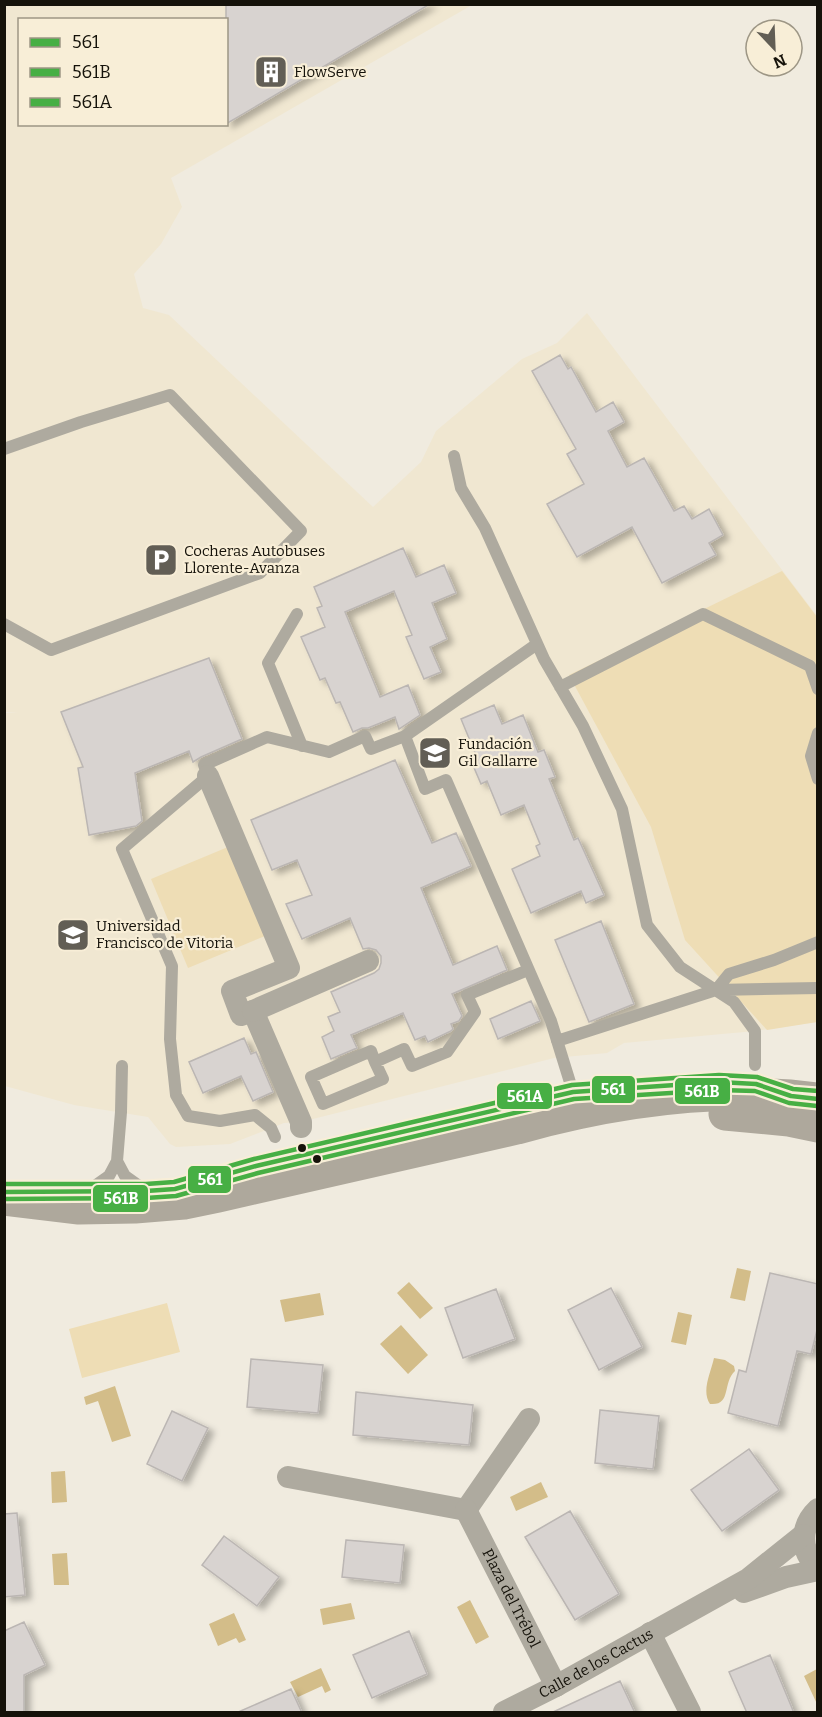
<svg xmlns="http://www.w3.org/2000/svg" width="822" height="1717" font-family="Bitter,serif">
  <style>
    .built { fill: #f0e7d1; fill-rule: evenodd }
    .green { fill: #eeddb5 }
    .water { fill: #d3bd89 }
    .building { fill: #d8d3d0; stroke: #bbb6b3; stroke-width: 1.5; filter: url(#shadow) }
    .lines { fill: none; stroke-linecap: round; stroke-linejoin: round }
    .lane { stroke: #aeaa9f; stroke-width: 12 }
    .street { stroke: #aeaa9f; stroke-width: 22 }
    .secondary { stroke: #aea89c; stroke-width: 33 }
    .bus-1-casing { stroke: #f8eed7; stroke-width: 9 }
    .bus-2-casing { stroke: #f8eed7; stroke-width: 9 }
    .bus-3-casing { stroke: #f8eed7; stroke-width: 9 }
    .bus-1 { stroke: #47af44; stroke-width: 4.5 }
    .bus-2 { stroke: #47af44; stroke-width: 4.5 }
    .bus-3 { stroke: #47af44; stroke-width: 4.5 }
    .bus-dot { fill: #15120a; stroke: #f8eed7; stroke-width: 2 }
    .labels { text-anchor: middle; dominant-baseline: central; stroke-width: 4.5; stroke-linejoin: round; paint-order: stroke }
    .poi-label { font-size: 15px; fill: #15120a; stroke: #f8eed7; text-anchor: start }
    .street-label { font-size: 15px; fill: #15120a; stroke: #f8eed7 }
    .line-badge { stroke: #f8eed7; stroke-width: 2 }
    .badge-label { font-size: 16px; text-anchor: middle; font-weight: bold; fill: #fff }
  </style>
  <defs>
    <filter id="shadow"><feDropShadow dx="6" dy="4" stdDeviation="3" flood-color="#0004"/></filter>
  </defs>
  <rect width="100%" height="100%" fill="#f0ebdf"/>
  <path class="built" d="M5,5H472L171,178L182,207L161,244L134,274L143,308L169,315L373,507L421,462L436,431L522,359L557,343L587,313L817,616V1022L755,1031L624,1043L607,1053L554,1058L301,1122L284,1123L230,1144L176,1147L170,1144L148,1117L74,1105L5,1086L4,713H18L5,712ZM20,20H226V124H20Z"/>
  <path class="green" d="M782,571L817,617V1022L767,1030L685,940L651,827L569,675Z
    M228,847L265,936L188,968L151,879Z
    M167,1303L180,1352L82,1378L69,1329Z"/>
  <path class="water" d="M737,1268L751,1271L745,1301L730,1298Z
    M409,1282L433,1308L420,1319L397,1293Z
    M320,1293L324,1315L285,1322L280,1300Z
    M678,1312L692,1315L686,1345L671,1342Z
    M401,1325L428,1355L408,1374L380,1344Z
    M714,1358L725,1360L734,1366L735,1371C722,1383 732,1406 710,1404C701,1391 711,1372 714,1358Z
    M115,1386L131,1436L112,1442L98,1401L86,1405L84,1397Z
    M65,1471L67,1502L52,1503L51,1472Z
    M541,1482L548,1497L516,1511L510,1497Z
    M67,1553L69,1585H54L52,1554Z
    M470,1600L489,1637L476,1644L457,1607Z
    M351,1603L355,1619L323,1625L320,1609Z
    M234,1613L246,1640L239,1643L236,1638L218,1646L209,1624Z
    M321,1668L331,1690L325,1693L322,1686L298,1697L290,1682Z
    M817,1669V1704L804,1676Z"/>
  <path class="building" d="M226,4H430L226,124Z
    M560,355L568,369L571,367L596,412L613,402L624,422L608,431L627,467L644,458L674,511L684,506L692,519L709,509L723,535L709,543L716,555L662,583L632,527L577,557L547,504L584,484L567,454L576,449L532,371Z
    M403,548L416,577L444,565L456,593L432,603L447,639L430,647L441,672L424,679L406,637L412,635L394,591L345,612L380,697L408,685L420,715L399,729L395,717L368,728H362L353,732L340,702L336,703L325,678L320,680L301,637L325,627L317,608L322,606L314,587Z
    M209,658L242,739L201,757L193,762L189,751L135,773L142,821L136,826L89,835L78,768L83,767L61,712Z
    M494,705L502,724L523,715L538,752L544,750L555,777L549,779L574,840L578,838L604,895L586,903L581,891L531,913L512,869L540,856L536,846L540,844L524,805L501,815L487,781L481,784L472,763L478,760L461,719Z
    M395,760L432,843L456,833L471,866L421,888L453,965L497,946L507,970L452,994L462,1016L459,1021L451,1024L453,1029L451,1031L428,1042L425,1036L415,1040L403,1013L351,1035L357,1048L331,1059L322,1037L334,1031L328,1017L340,1012L331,992L374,973L379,969L381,963V956L376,950L369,948L363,949L350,918L302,939L286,904L312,895L297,860L272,870L251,820Z
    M601,921L634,1004L589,1022L555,940Z
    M531,1001L540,1021L498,1039L490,1019Z
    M244,1038L251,1054L256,1052L273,1092L253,1101L241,1076L203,1093L189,1062Z
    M770,1273L818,1284V1326L811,1354L797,1351L778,1426L728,1413L739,1370L746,1372Z
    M611,1288L642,1347L599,1370L568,1310Z
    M496,1289L515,1339L463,1358L445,1308Z
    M251,1359L323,1365L318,1413L247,1407Z
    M356,1392L473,1405L469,1445L353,1435Z
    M600,1410L659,1416L653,1469L595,1463Z
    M172,1411L208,1428L182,1481L147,1464Z
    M749,1449L779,1490L722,1531L691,1490Z
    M570,1511L619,1594L575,1620L525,1537Z
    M17,1513L25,1595L4,1597V1514Z
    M224,1536L279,1577L257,1606L202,1565Z
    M346,1540L404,1545L400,1583L342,1577Z
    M24,1622L45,1665L24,1675V1713H4V1631Z
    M409,1631L427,1674L372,1698L353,1655Z
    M770,1655L794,1713H747L729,1672Z
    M620,1681L635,1713H551Z
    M291,1689L302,1713H236Z"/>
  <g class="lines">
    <path class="lane" d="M4,449L81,422L170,395L301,531L260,573L51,650L4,624
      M454,456L461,488L485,528L544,659L583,726L622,809L647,925L680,967L734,1002L755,1031V1065
      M297,614L268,663L302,746
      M560,687L703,614L810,666L818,689
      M818,733L811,756L818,779
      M405,736L537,644
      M716,990L729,974L774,960L818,942
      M557,1041L716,990L818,988
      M375,1062L383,1079L323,1104L311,1077L371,1051L375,1062L404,1049L412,1066L447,1052L475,1012L467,995L528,970
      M275,1137L271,1128L255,1115L220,1121L188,1116L176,1095L170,1039L172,966L122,849L208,776L204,765L267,737L329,752L365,736L371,749L405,736L425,789L446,780L551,1021L573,1092
      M117,1161L125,1176L146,1191
      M188,1186L256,1166L573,1092L636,1087
      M85,1193L109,1176L117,1161L121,1112L122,1066"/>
    <g class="street">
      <path d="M208,776L289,968L232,991L241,1015L253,1011L301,1122V1127"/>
      <path d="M253,1011L368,961"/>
      <path d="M288,1477L466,1510L529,1419"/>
      <path d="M818,1509C800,1526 799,1551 818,1567"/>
      <path id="s1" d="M466,1510L556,1686"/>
      <path d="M744,1592L786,1577L818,1570"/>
      <path d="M650,1633L690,1712"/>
      <path id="s2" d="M504,1712L556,1686L748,1579L803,1535"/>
    </g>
    <path class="secondary" d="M725,1114L789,1120L818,1126
      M4,1199L79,1208L135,1207L184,1203L218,1196L517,1128C614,1101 716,1086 818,1099"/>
    <defs>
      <path id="bus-1" d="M4,1192L146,1191L175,1189L256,1166L573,1092L719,1082L756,1084L791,1096L818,1099"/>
      <path id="bus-2" d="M4,1199L146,1198L176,1196L258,1173L574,1099L719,1090L755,1091L789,1103L817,1106"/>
      <path id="bus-3" d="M4,1184H146L174,1182L254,1159L572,1085L719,1075L757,1077L793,1089L818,1091"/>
    </defs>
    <use href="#bus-1" class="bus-1-casing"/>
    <use href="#bus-2" class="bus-2-casing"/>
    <use href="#bus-3" class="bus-3-casing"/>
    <use href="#bus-1" class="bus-1"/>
    <use href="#bus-2" class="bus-2"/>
    <use href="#bus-3" class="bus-3"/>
  </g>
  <defs>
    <symbol id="building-square" viewBox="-11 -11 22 22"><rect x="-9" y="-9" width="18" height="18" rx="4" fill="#625e55" stroke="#f8eed7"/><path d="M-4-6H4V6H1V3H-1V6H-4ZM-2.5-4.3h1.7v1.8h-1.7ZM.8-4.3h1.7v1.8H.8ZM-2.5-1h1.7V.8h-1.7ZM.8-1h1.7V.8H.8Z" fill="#fff"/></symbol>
    <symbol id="parking-square" viewBox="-11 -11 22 22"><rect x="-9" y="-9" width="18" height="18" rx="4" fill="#625e55" stroke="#f8eed7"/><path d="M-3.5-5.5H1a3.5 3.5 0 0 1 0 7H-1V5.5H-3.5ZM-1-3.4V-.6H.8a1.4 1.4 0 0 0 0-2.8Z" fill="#fff"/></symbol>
    <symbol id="school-square" viewBox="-11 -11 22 22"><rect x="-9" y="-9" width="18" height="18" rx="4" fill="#625e55" stroke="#f8eed7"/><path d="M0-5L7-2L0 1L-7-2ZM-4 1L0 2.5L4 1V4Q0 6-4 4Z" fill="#fff"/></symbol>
    <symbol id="university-square" viewBox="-11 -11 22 22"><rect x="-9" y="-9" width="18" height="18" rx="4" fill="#625e55" stroke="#f8eed7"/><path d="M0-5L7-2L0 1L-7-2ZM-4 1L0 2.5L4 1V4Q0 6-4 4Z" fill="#fff"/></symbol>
  </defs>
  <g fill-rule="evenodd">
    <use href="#building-square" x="252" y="53" width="38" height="38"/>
    <use href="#parking-square" x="142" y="541" width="38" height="38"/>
    <use href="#school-square" x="416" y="734" width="38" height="38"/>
    <use href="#university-square" x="54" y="916" width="38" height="38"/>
  </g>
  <g class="bus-dot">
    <circle cx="302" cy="1148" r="5"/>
    <circle cx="317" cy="1159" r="5"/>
  </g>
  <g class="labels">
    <g class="poi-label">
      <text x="294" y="72">FlowServe</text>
      <text x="184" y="551">Cocheras Autobuses<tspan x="184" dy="17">Llorente-Avanza</tspan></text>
      <text x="458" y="744">Fundación<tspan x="458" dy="17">Gil Gallarre</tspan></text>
      <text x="96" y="926">Universidad<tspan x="96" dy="17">Francisco de Vitoria</tspan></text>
    </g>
    <g class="street-label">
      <text stroke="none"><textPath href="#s1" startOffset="99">Plaza del Trébol</textPath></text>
      <text stroke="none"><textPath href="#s2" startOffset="104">Calle de los Cactus</textPath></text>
    </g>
  </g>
  <g class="line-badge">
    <rect x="591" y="1075" width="45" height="29" rx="6" fill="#47af44"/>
    <rect x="674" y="1077" width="57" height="28" rx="6" fill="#47af44"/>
    <rect x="496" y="1082" width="57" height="28" rx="6" fill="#47af44"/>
    <rect x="187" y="1165" width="45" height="29" rx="6" fill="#47af44"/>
    <rect x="92" y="1184" width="57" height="29" rx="6" fill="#47af44"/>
  </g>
  <g class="badge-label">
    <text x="613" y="1095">561</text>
    <text x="702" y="1097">561B</text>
    <text x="525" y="1102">561A</text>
    <text x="210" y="1185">561</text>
    <text x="121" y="1204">561B</text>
  </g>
  <rect width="822" height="1717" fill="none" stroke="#15120a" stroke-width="12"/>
  <rect x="18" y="18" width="210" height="108" fill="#f8eed7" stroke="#9d9685" stroke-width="1.5"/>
  <rect x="30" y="38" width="30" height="9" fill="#47af44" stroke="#9d9685" stroke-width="1.5"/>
  <text x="72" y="48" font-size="18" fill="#15120a">561</text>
  <rect x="30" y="68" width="30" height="9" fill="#47af44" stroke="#9d9685" stroke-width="1.5"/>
  <text x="72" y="78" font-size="18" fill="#15120a">561B</text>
  <rect x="30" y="98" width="30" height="9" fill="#47af44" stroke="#9d9685" stroke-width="1.5"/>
  <text x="72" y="108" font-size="18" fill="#15120a">561A</text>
  <g transform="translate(774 48) rotate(157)"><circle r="28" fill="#f8eed7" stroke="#9d9685" stroke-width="1.5"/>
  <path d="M0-4.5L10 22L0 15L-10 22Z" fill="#625e55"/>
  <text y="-9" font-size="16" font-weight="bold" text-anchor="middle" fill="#15120a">N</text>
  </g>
</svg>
